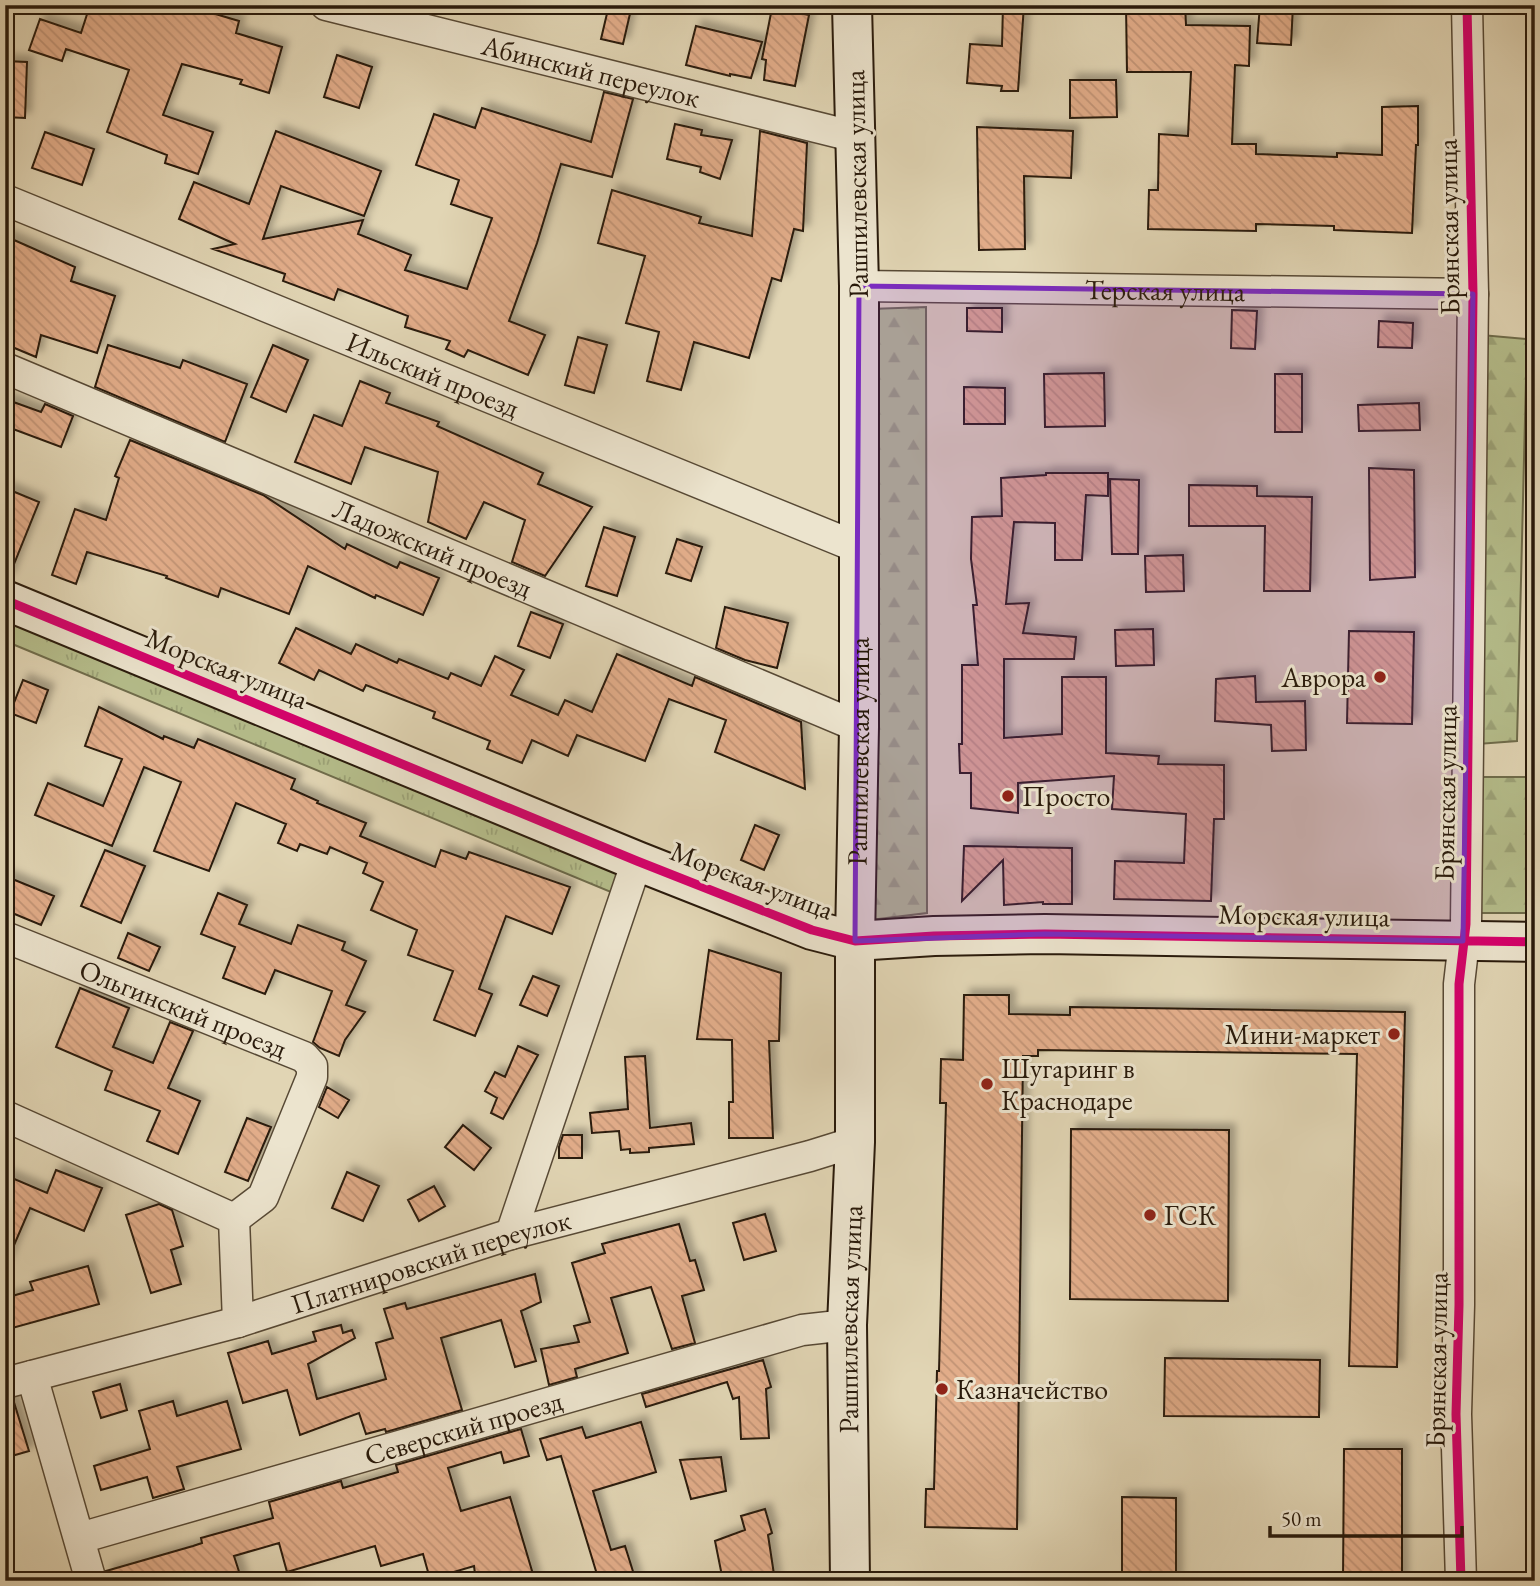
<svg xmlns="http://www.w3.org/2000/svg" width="1540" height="1586" font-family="'EB Garamond',serif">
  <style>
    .grass { fill: url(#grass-tufts); stroke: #6f6c4b; stroke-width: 2 }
    .forest { fill: url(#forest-firs); stroke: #6f6c4b; stroke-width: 2 }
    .building { fill: url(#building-back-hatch); stroke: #291a0b; stroke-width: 2; filter: url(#shadow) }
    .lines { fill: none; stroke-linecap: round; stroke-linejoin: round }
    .street-casing { stroke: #574935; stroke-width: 33 }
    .secondary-casing { stroke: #291a0b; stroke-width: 42 }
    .street { stroke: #ece4ce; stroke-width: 30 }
    .secondary { stroke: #ece4ce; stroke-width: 38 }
    .cycleway-casing { stroke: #ece4ce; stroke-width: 13 }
    .cycleway { stroke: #d6006c; stroke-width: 9 }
    .marked { fill: #7b2cbf; fill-opacity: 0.2; stroke: #7b2cbf; stroke-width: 5; stroke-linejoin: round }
    .poi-dot { fill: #8f2418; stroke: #ece4ce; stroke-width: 2.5 }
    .labels { text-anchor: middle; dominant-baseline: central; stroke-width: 6; stroke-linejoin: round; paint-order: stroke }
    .street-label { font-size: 28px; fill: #291a0b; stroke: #ece4ce }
    .poi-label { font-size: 28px; fill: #291a0b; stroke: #ece4ce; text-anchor: start }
  </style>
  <defs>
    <pattern id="grass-tufts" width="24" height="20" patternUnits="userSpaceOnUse" patternTransform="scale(1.75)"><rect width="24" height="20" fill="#b5bd8b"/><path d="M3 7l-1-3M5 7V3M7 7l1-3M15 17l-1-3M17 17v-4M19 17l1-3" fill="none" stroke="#9ca277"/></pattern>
    <pattern id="forest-firs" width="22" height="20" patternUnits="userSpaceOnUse" patternTransform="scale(1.75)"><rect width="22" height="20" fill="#b5bd8b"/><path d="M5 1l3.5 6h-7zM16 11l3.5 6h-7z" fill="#9ca277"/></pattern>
    <pattern id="building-back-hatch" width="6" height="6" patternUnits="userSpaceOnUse" patternTransform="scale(1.75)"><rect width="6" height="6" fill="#e2ad8a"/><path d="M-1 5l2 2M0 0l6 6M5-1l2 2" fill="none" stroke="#c29476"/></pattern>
    <filter id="shadow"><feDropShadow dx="6" dy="-6" stdDeviation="3.5" flood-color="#0004"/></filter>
  </defs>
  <rect width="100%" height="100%" fill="#e1d5b4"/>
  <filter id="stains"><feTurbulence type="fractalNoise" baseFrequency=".00286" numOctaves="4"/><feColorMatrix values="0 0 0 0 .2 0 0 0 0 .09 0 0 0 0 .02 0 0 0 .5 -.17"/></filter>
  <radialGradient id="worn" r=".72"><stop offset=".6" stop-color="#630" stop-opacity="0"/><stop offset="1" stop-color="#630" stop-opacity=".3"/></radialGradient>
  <path class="grass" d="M5,613L625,874L618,895L5,641Z"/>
  <path class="forest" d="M926,307L927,913L870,920V309Z
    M1481,335L1527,339L1517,741L1478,744Z
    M1479,777H1535L1532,844H1535V913H1475Z"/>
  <path class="building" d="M90,5H185L239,21L236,33L282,47L269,93L240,84L242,80L182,64L163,115L213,132L198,174L165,163L167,155L107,132L129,70L66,49L62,61L29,50L40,19L81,33Z
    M609,5H632L623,44L601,39Z
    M1003,5H1024L1018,91H1001L1002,86L967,83L970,44L1002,46Z
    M1126,5H1185L1186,25L1250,26L1249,66L1235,65L1232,144H1256V154L1337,157V153L1382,155V107L1418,106V145H1416L1412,233L1334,230V226L1256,224V231L1148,229L1149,190H1158L1159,134L1188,136L1191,72H1127Z
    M1260,5H1293L1291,45L1257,43Z
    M772,8L809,15L795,86L764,80L766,60L762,59Z
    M696,26L762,42L751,78L730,74V76L686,65Z
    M337,55L372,67L359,108L324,97Z
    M5,61L27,62L25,118L5,117Z
    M1070,80H1116L1117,117L1070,118Z
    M604,92L633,99L612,177L561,164L537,243L509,321L545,335L528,375L468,350L464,357L446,349L450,341L405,327L408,316L338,289L334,300L283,281L285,274L213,249L235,244L179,219L194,182L249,204L276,131L381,171L364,216L281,186L263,239L363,220L358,234L411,255L405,270L467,289L492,218L451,204L459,180L416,165L434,114L475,128L482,108L591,142Z
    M675,124L702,130L701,135L732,140L720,179L700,172L701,167L667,159Z
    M977,127L1073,131L1071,178L1024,176L1025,249L979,250Z
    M760,131L807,143L803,231L794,229L781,281L772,278L749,358L694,342L681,390L647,381L659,332L626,323L645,256L598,243L612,190L701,217L699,223L752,236Z
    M45,132L94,149L82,185L32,168Z
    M5,236L75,267L71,281L115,296L97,353L41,335L36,357L5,344Z
    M967,308H1002V332L967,331Z
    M1232,310L1257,311L1255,349L1231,348Z
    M1379,321L1413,323L1412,348L1378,347Z
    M578,337L607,345L594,393L565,385Z
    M108,345L180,368L183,360L247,384L225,442L95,387Z
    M273,345L308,360L286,412L251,397Z
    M1104,373L1105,426L1045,427L1044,374Z
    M1275,374H1302V432H1275Z
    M360,381L390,393L386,403L439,422L437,426L543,473L538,484L592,507L545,576L512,562L525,520L484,502L466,539L428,522L438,472L365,447L351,484L295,462L314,415L342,426Z
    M964,387L1005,388V424H964Z
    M5,399L41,412L45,404L73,416L61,447L5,426Z
    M1419,403L1420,430L1359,431L1358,405Z
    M130,440L263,495L345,549L347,544L397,568L400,562L439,578L423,615L376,595L375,598L308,566L289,614L221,588L218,597L166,578L167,576L87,552L76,584L52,575L75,509L106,520L119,478L115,476Z
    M1369,468L1414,470L1415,577L1370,580Z
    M1046,473H1108V496L1086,495L1082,560H1055V523L1014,522L1006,604L1029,603L1023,633L1076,637L1074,659H1004V738L1062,734V677H1106V753L1159,756L1158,764L1224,765V819H1214L1211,901L1114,899L1115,861L1184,863L1186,814L1112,809L1114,776L1018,783V813L971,808V773H960L959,744H962V665H978L973,605H977L971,559L972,517L1002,516L1001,478L1046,475Z
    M1110,479L1139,480L1138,554H1112Z
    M1189,485L1257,486V496L1312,497L1310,591H1264L1265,526H1189Z
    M5,488L39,502L8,579H5Z
    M604,527L635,537L617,596L586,586Z
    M677,539L702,547L691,581L666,573Z
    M1183,555L1184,591L1146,592L1145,556Z
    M725,607L788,623L777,668L745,660L716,648Z
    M531,612L563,624L550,658L518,646Z
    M296,628L351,654L356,644L397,663L399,659L448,679L451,673L481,686L495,656L524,670L511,695L558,715L565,700L592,712L617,654L692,686L695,677L801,722L805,789L715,752L726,720L669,699L645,761L577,735L568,756L532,740L522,763L487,749L490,741L433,718L435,712L366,685L363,691L319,670L314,680L279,663Z
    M1153,629L1154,665L1116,666L1115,630Z
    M1349,631L1414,632L1412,724L1347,723Z
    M1255,676L1256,702L1305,701L1306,750L1272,751L1271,725L1215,721L1216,679Z
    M23,680L48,690L36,723L10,713Z
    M99,707L163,739L164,736L194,748L198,739L295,779L291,789L318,801L317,803L366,823L360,836L435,867L441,850L466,859L469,852L570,887L552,934L506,916L479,989L492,994L475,1036L434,1020L453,971L408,955L417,930L371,910L383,882L363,873L367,863L330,847L327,854L300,844L297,851L278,843L286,824L236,803L209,871L154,851L181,782L144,767L112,846L35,815L48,783L103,806L122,759L85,746Z
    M755,825L779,835L764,870L741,860Z
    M964,846L1072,848V904H1043V902L1004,905L1003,860L962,901Z
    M105,850L145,866L121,923L81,906Z
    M5,876L54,896L41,925L5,910Z
    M218,893L247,905L239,924L291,944L298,925L345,942L342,950L366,961L346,1005L365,1012L345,1040L339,1056L320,1048L313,1042L332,991L275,970L265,994L223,978L235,947L201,934Z
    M128,933L160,947L149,971L118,958Z
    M709,950L781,973L779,1041H769L773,1138H729V1102H733L732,1040L697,1039Z
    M533,976L559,986L547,1016L520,1005Z
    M80,988L129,1008L113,1047L153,1063L170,1022L193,1031L168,1088L200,1101L178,1154L147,1141L160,1111L105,1090L112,1071L56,1047Z
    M964,995H1009V1014L1070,1015V1007L1405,1012L1397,1367L1349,1366L1357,1054L1038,1050V1056H1023L1017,1529L925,1527L926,1489H934L937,1371H939L946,1103H940L941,1059L963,1060Z
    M518,1046L538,1055L503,1119L491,1113L497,1098L485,1091L495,1072L505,1077Z
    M645,1056L650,1128L691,1123L694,1144L649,1148V1152L630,1153V1149L621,1150L619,1131L592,1133L590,1113L628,1109L625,1057Z
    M327,1087L349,1100L338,1118L319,1107Z
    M247,1118L271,1127L248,1181L225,1172Z
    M463,1125L491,1148L474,1170L445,1147Z
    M1071,1129L1229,1130L1228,1301L1070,1299Z
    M563,1135H582V1158H559V1147Z
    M56,1170L102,1188L84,1231L30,1208L5,1266V1175L47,1193Z
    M347,1172L379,1186L363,1221L332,1208Z
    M434,1186L445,1206L419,1221L408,1200Z
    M159,1204L172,1210L183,1246L171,1250L181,1284L151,1293L126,1215Z
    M765,1214L776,1251L744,1260L733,1223Z
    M679,1224L690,1261L695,1260L704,1290L682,1296L695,1343L672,1349L651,1287L611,1298L628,1353L575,1369L577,1377L549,1385L541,1349L579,1342L574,1326L590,1322L572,1263L605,1253L602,1244Z
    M88,1266L99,1304L5,1330V1298L33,1290L30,1282Z
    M535,1274L541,1302L521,1311L536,1361L515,1367L501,1320L441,1338L462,1410L386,1432L385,1429L366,1434L359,1413L300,1435L287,1390L243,1403L228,1353L268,1341L272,1354L316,1341L313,1332L341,1325L343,1333L352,1330L355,1338L308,1364L317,1399L386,1379L376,1343L393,1338L384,1309L405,1303L407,1309Z
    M1165,1358L1320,1360L1319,1417L1164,1416Z
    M763,1360L771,1387L766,1389L769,1438L741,1439L739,1397L733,1399L727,1382L646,1407L642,1394Z
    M120,1384L127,1410L101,1418L93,1392Z
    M13,1399L29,1451L5,1458V1400Z
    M173,1401L177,1416L227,1401L241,1449L177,1467L184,1489L153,1498L147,1477L101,1490L94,1466L150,1449L139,1411Z
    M641,1422L656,1472L593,1491L611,1550L625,1546L636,1581H599L561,1456L547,1460L540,1439L582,1427L586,1438Z
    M521,1429L529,1456L504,1463L501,1452L448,1468L461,1511L510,1497L535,1581H476L474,1566L430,1579L423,1554L381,1566L375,1546L287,1572L279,1543L234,1556L242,1581H108L106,1571L193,1546L202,1543L201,1538L273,1518L269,1502L341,1481L343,1488L398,1472L396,1465Z
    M1344,1449H1402V1581H1343Z
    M721,1457L726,1491L691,1499L680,1460Z
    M1122,1497L1176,1498V1581H1122Z
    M765,1509L772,1533L768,1535L775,1581H723L715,1541L745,1530L741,1516Z"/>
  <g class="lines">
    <defs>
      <g id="street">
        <path id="s1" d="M326,5L856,137"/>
        <path id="s2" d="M5,200L859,548"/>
        <path id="s3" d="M859,286L1473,294"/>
        <path id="s4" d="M5,368L859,727"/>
        <path id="s5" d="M5,937L304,1057L312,1066V1077L263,1197L234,1219"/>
        <path d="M5,1116L234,1219L238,1322"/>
        <path d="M511,1234L637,861"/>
        <path d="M32,1376L91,1581"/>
        <path id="s6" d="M5,1383L238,1322L511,1234L810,1156L855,1142"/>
        <path id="s7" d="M80,1538L802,1330L847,1325"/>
        <path d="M1461,1581L1456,1414L1459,1305V984L1466,924L1473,294L1467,5"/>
      </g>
      <g id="secondary">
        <path d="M5,600L637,861L812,930L855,941L934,936L1045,934L1535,942"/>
        <path id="s8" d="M850,1581L847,1325L855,1142V941L859,727V286L852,5"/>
      </g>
    </defs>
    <use href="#street" class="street-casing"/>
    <use href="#secondary" class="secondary-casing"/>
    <use href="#street" class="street"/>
    <use href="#secondary" class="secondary"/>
    <defs>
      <path id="cycleway" d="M5,600L637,861L812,930L855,941L934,936L1045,934L1535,942
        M1461,1581L1456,1414L1459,1305V984L1466,924L1473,294L1467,5"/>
    </defs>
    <use href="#cycleway" class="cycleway-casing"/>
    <use href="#cycleway" class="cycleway"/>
  </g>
  <path class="marked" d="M859,286L1473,294L1463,941L1045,934L855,941Z"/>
  <g class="poi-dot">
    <circle cx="1380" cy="677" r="7"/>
    <circle cx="1008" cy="796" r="7"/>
    <circle cx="1394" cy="1034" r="7"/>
    <circle cx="987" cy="1084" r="7"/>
    <circle cx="1150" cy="1215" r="7"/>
    <circle cx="942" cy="1389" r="7"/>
  </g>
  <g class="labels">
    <g class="street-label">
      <text stroke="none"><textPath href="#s1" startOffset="273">Абинский переулок</textPath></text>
      <text transform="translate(856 184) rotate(-91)">Рашпилевская улица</text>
      <text transform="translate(1448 227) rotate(-91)">Брянская улица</text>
      <text stroke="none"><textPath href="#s3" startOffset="306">Терская улица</textPath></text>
      <text stroke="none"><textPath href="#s2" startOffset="462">Ильский проезд</textPath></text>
      <text stroke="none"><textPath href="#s4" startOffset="464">Ладожский проезд</textPath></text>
      <text transform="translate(227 668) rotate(22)">Морская улица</text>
      <text stroke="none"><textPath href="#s8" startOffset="830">Рашпилевская улица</textPath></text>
      <text transform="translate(1445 793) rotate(-89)">Брянская улица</text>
      <text transform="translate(752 880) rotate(21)">Морская улица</text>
      <text transform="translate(1304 915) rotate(1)">Морская улица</text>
      <text stroke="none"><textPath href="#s5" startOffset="192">Ольгинский проезд</textPath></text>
      <text stroke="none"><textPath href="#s6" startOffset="443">Платнировский переулок</textPath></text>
      <text stroke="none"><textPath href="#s8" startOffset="262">Рашпилевская улица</textPath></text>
      <text transform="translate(1436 1360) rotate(-89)">Брянская улица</text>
      <text stroke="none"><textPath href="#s7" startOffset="399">Северский проезд</textPath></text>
    </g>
    <g class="poi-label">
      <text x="1366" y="677" text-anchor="end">Аврора</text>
      <text x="1022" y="796">Просто</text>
      <text x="1380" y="1034" text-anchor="end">Мини-маркет</text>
      <text x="1001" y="1068">Шугаринг в<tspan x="1001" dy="32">Краснодаре</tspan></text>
      <text x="1164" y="1215">ГСК</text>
      <text x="956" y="1389">Казначейство</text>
    </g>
  </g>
  <rect width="1540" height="1586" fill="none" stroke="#e1d5b4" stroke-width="28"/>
  <rect x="7" y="7" width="1526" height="1572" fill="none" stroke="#291a0b" stroke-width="3.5"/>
  <rect x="14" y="14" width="1512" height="1558" fill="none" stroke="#291a0b" stroke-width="2"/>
  <path d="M1270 1526v10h192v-10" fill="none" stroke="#291a0b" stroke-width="3.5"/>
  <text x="1281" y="1526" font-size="21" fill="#291a0b" stroke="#ece4ce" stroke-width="5" paint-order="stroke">50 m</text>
  <rect width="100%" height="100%" filter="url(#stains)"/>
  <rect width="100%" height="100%" fill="url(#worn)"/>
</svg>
